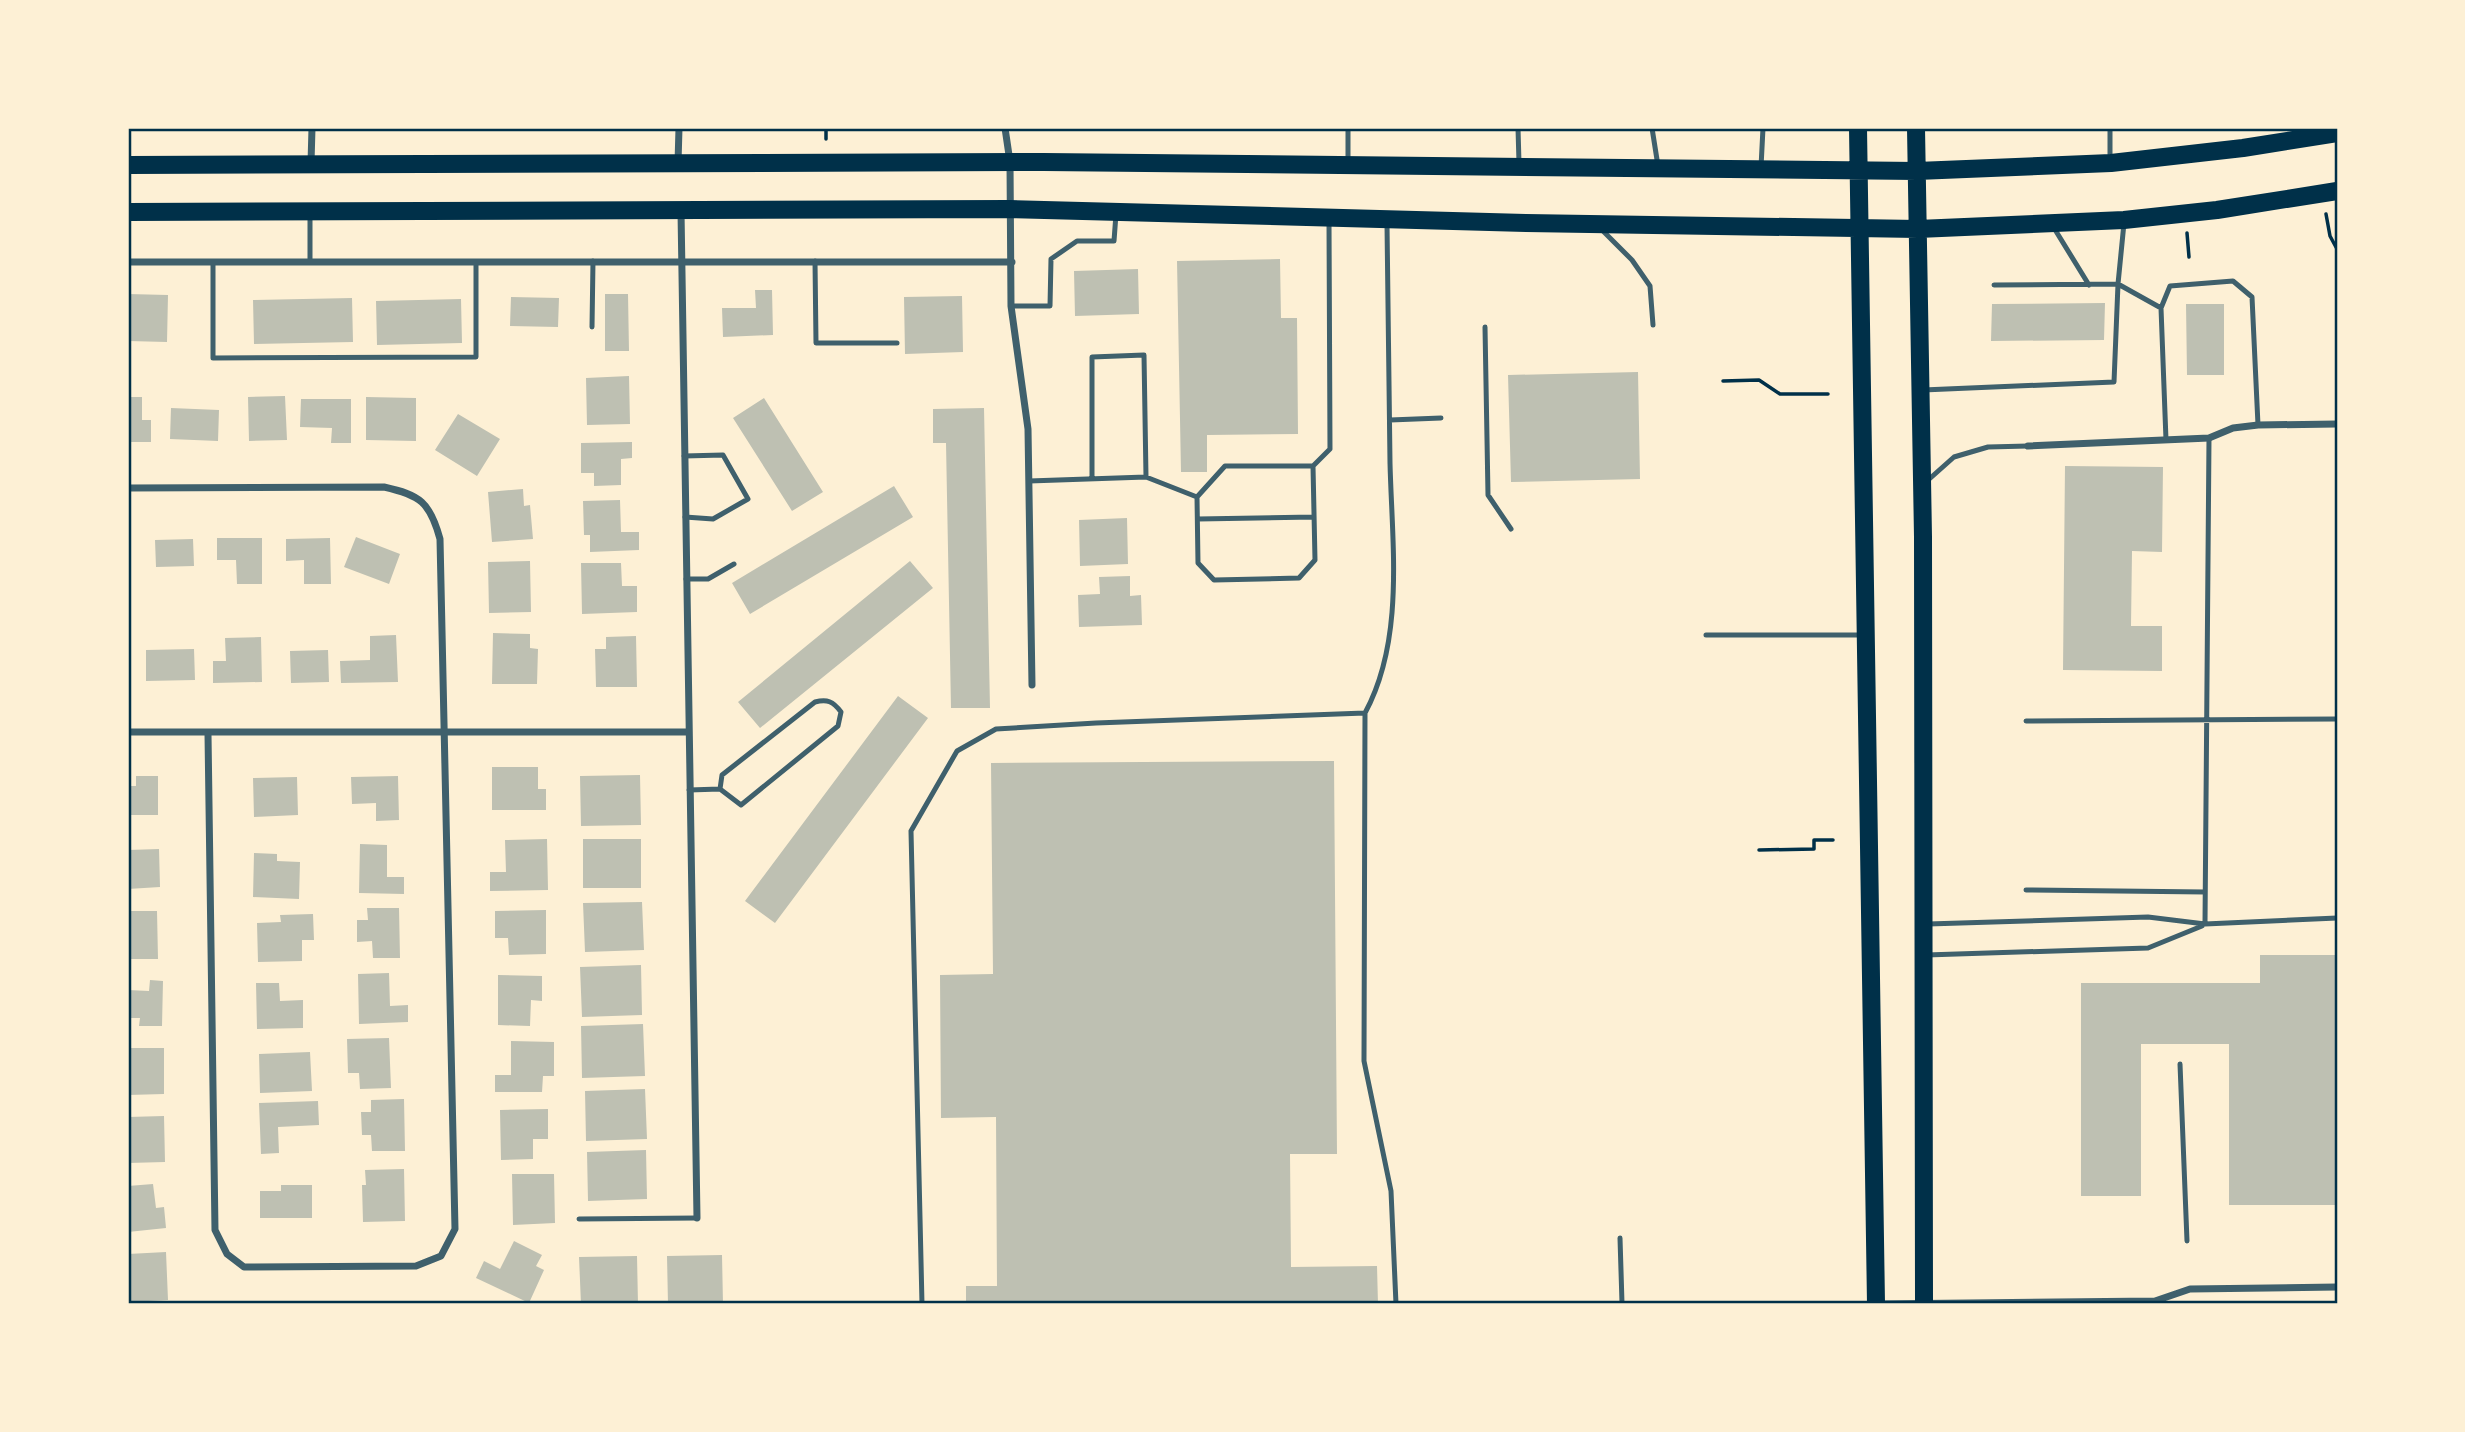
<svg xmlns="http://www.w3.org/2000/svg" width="2465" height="1432" font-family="Jost,sans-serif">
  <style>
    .building { fill: #bec0b2 }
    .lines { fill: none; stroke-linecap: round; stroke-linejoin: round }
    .path { stroke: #003049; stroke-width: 3.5 }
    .service { stroke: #3f606c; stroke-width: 5 }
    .minor { stroke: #3f606c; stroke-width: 7 }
    .primary { stroke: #003049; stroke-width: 18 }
    .neatline { fill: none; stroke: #003049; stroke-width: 2.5 }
  </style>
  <rect width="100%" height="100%" fill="#fdf0d5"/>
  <path class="building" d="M1280,259L1281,318H1297L1298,434L1207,435V472H1181L1177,261Z
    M1138,269L1139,314L1075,316L1074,271Z
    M755,290H772L773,335L723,337L722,308H756Z
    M128,294L168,295L167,342L128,341Z
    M605,294H628L629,351H605Z
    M962,296L963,352L905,354L904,297Z
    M511,297L559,298L558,327L510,326Z
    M352,298L353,342L254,344L253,300Z
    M461,299L462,343L377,345L376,301Z
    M2105,303L2104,340L1991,341L1992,304Z
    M2186,304H2224V375H2187Z
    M1638,372L1640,479L1511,482L1508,375Z
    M629,376L630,424L587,425L586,378Z
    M285,396L287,440L249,441L248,397Z
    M128,397H142V420H151V442H128Z
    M366,397L416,398V441L366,440Z
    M764,398L823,492L792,511L733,418Z
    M301,399H351V443H331L332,428L300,427Z
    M171,408L219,410L218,441L170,439Z
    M984,408L990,708H951L946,443H933V409Z
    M458,414L500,439L477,476L435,450Z
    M632,442V458L621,459V485L594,486V473H581V443Z
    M2065,466L2163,467L2162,552L2132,551L2131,626H2162V671L2063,670Z
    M894,486L913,517L750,614L732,583Z
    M523,489L524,506L530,505L533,539L492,542L488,492Z
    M620,500L621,532H639V550L590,552V535H584L583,501Z
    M1127,518L1128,564L1080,566L1079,520Z
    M356,537L400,554L389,584L344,567Z
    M217,538H262V584H237L236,560H217Z
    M330,538L331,584H304V560L286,561V539Z
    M193,539L194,566L156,567L155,540Z
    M530,561L531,612L489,613L488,562Z
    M910,561L933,588L760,728L738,702Z
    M581,563H621L622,586H637V612L582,614Z
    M1130,576V596L1141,595L1142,625L1079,627L1078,595L1100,594L1099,577Z
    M493,633L530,634V648L538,649L537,684H492Z
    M396,635L398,682L341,683L340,661L370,660V636Z
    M636,636L637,687H596L595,649H606V637Z
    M261,637L262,682L213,683V661H226L225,638Z
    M194,649L195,680L146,681V650Z
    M328,650L329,682L291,683L290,651Z
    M898,696L928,718L775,923L745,901Z
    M1334,761L1337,1154H1290L1291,1267L1377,1266L1378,1304H966V1286H997L996,1117L941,1118L940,975L993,974L991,763Z
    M492,767H538V789H546V810H492Z
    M640,775L641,825L581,826L580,776Z
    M136,776H158V815H128V786H136Z
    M398,776L399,820L376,821V803L352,804L351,777Z
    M297,777L298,815L254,817L253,778Z
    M547,839L548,890L490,891V872H506L505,840Z
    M583,839H641V888H583Z
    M360,844L387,845V877H404V894L359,893Z
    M159,849L160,887L128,889V850Z
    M254,853L277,854V861L300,862L299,899L253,897Z
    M642,902L644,950L585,952L583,903Z
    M367,908H399L400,958H373L372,941L357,942V920H368Z
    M546,910V954L509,955L508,938H495V911Z
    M128,911H157L158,959H128Z
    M313,914L314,940H302V961L258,962L257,923L281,922L280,915Z
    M2260,955H2337V1205H2229V1044H2141V1196H2081V983H2260Z
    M641,965L642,1015L582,1017L580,967Z
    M389,973L390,1006L408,1005V1022L359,1024L358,974Z
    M498,975L542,976V1001L531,1000L530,1026L498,1025Z
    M150,980L163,981L162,1026H139L140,1018H128V990L149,991Z
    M256,983H279L280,1001L303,1000V1028L257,1029Z
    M643,1024L645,1076L582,1078L581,1026Z
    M389,1038L391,1088L360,1089L359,1073H348L347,1039Z
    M511,1041L554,1042V1076H543L542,1092H495V1075H511Z
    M128,1048H164V1094L128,1095Z
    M310,1052L312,1091L260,1093L259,1054Z
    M645,1089L647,1139L586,1141L585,1091Z
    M404,1099L405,1151H372L371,1135H362L361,1112H371V1100Z
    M318,1101L319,1125L278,1127L279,1153L261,1154L259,1103Z
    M548,1109V1139H533V1159L501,1160L500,1110Z
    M164,1116L165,1162L128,1163V1117Z
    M646,1150L647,1199L588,1201L587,1152Z
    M404,1169L405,1221L363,1222L362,1185H366L365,1170Z
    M512,1174H554L555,1223L513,1225Z
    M153,1184L156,1208L164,1207L166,1228L128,1232V1186Z
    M281,1185H312V1218H260V1191H281Z
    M514,1241L542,1255L536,1266L544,1270L529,1303L476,1278L484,1261L500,1269Z
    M166,1252L168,1300L128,1302V1254Z
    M722,1255L723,1304H668L667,1256Z
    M637,1256L638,1304H581L579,1257Z"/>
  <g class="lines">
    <path class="path" d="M826,139V128
      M2326,214L2330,236L2337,249
      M2187,233L2189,257
      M1723,381L1759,380L1780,394H1828
      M1759,850L1814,849V840H1833"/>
    <path class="service" d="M1348,128V163
      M1518,128L1519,163
      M1652,128L1658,166
      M2110,128V160
      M1761,167L1763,128
      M2054,228L2089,285
      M1601,229L1632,260L1650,286L1653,325
      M310,261V214
      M815,261L816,343H897
      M213,263V358L476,357V263
      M1994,285L2118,284L2161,308L2170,286L2233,281L2252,297L2258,425
      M1011,306H1050L1051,259L1077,241H1114L1116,214
      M2161,308L2166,440
      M592,327L593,261
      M1485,327L1488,495L1511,529
      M1923,390L2114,382L2118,284L2124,223
      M1390,420L1441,418
      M684,456L723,455L748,499L713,519L685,517
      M1313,466L1330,449L1329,221
      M1146,477L1197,497L1198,563L1214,580L1299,578L1315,560L1313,466H1225L1197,497
      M1029,481L1146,477L1144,355L1092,357V479
      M1927,481L1954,457L1988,447L2028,446
      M1198,519L1314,517
      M686,579H708L734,564
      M1706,635H1864
      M1365,713C1405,639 1392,545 1390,463C1389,383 1388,304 1387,224
      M2026,721L2337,719
      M689,790L720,789L741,805L838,726L841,712C833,701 827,699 815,702L722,775L720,789
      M2026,890L2205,892
      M1928,924L2148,917L2205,924L2337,918
      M2205,924L2209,438
      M1926,955L2148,948L2202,926
      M2180,1064L2187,1241
      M579,1219L697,1218
      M1620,1238L1622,1303
      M922,1304L911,831L957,751L996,729L1096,723L1365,713L1364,1061L1391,1191L1396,1304
      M1750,1304H1872"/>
    <path class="minor" d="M1005,128L1010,162L1011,306L1028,429L1032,685
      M311,163L312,128
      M678,163L679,128
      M681,211L697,1218
      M128,262H1012
      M2028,446L2209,438L2233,428L2258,425L2337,424
      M128,488L384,487C420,495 430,502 440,539L455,1229L441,1256L416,1266L244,1267L227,1254L215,1230L208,734
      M128,732H689
      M1878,1304L2155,1301L2190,1289L2337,1287"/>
    <path class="primary" d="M1858,128L1876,1304
      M1916,128L1923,537L1924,1304
      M128,165L1044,162L1917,171L2111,163L2243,148L2337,133
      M128,212L1010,209L1526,223L1918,229L2124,220L2217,210L2337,191"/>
  </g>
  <rect width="2465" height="1432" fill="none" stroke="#fdf0d5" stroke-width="259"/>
  <rect x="130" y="130" width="2206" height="1172" class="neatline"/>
</svg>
